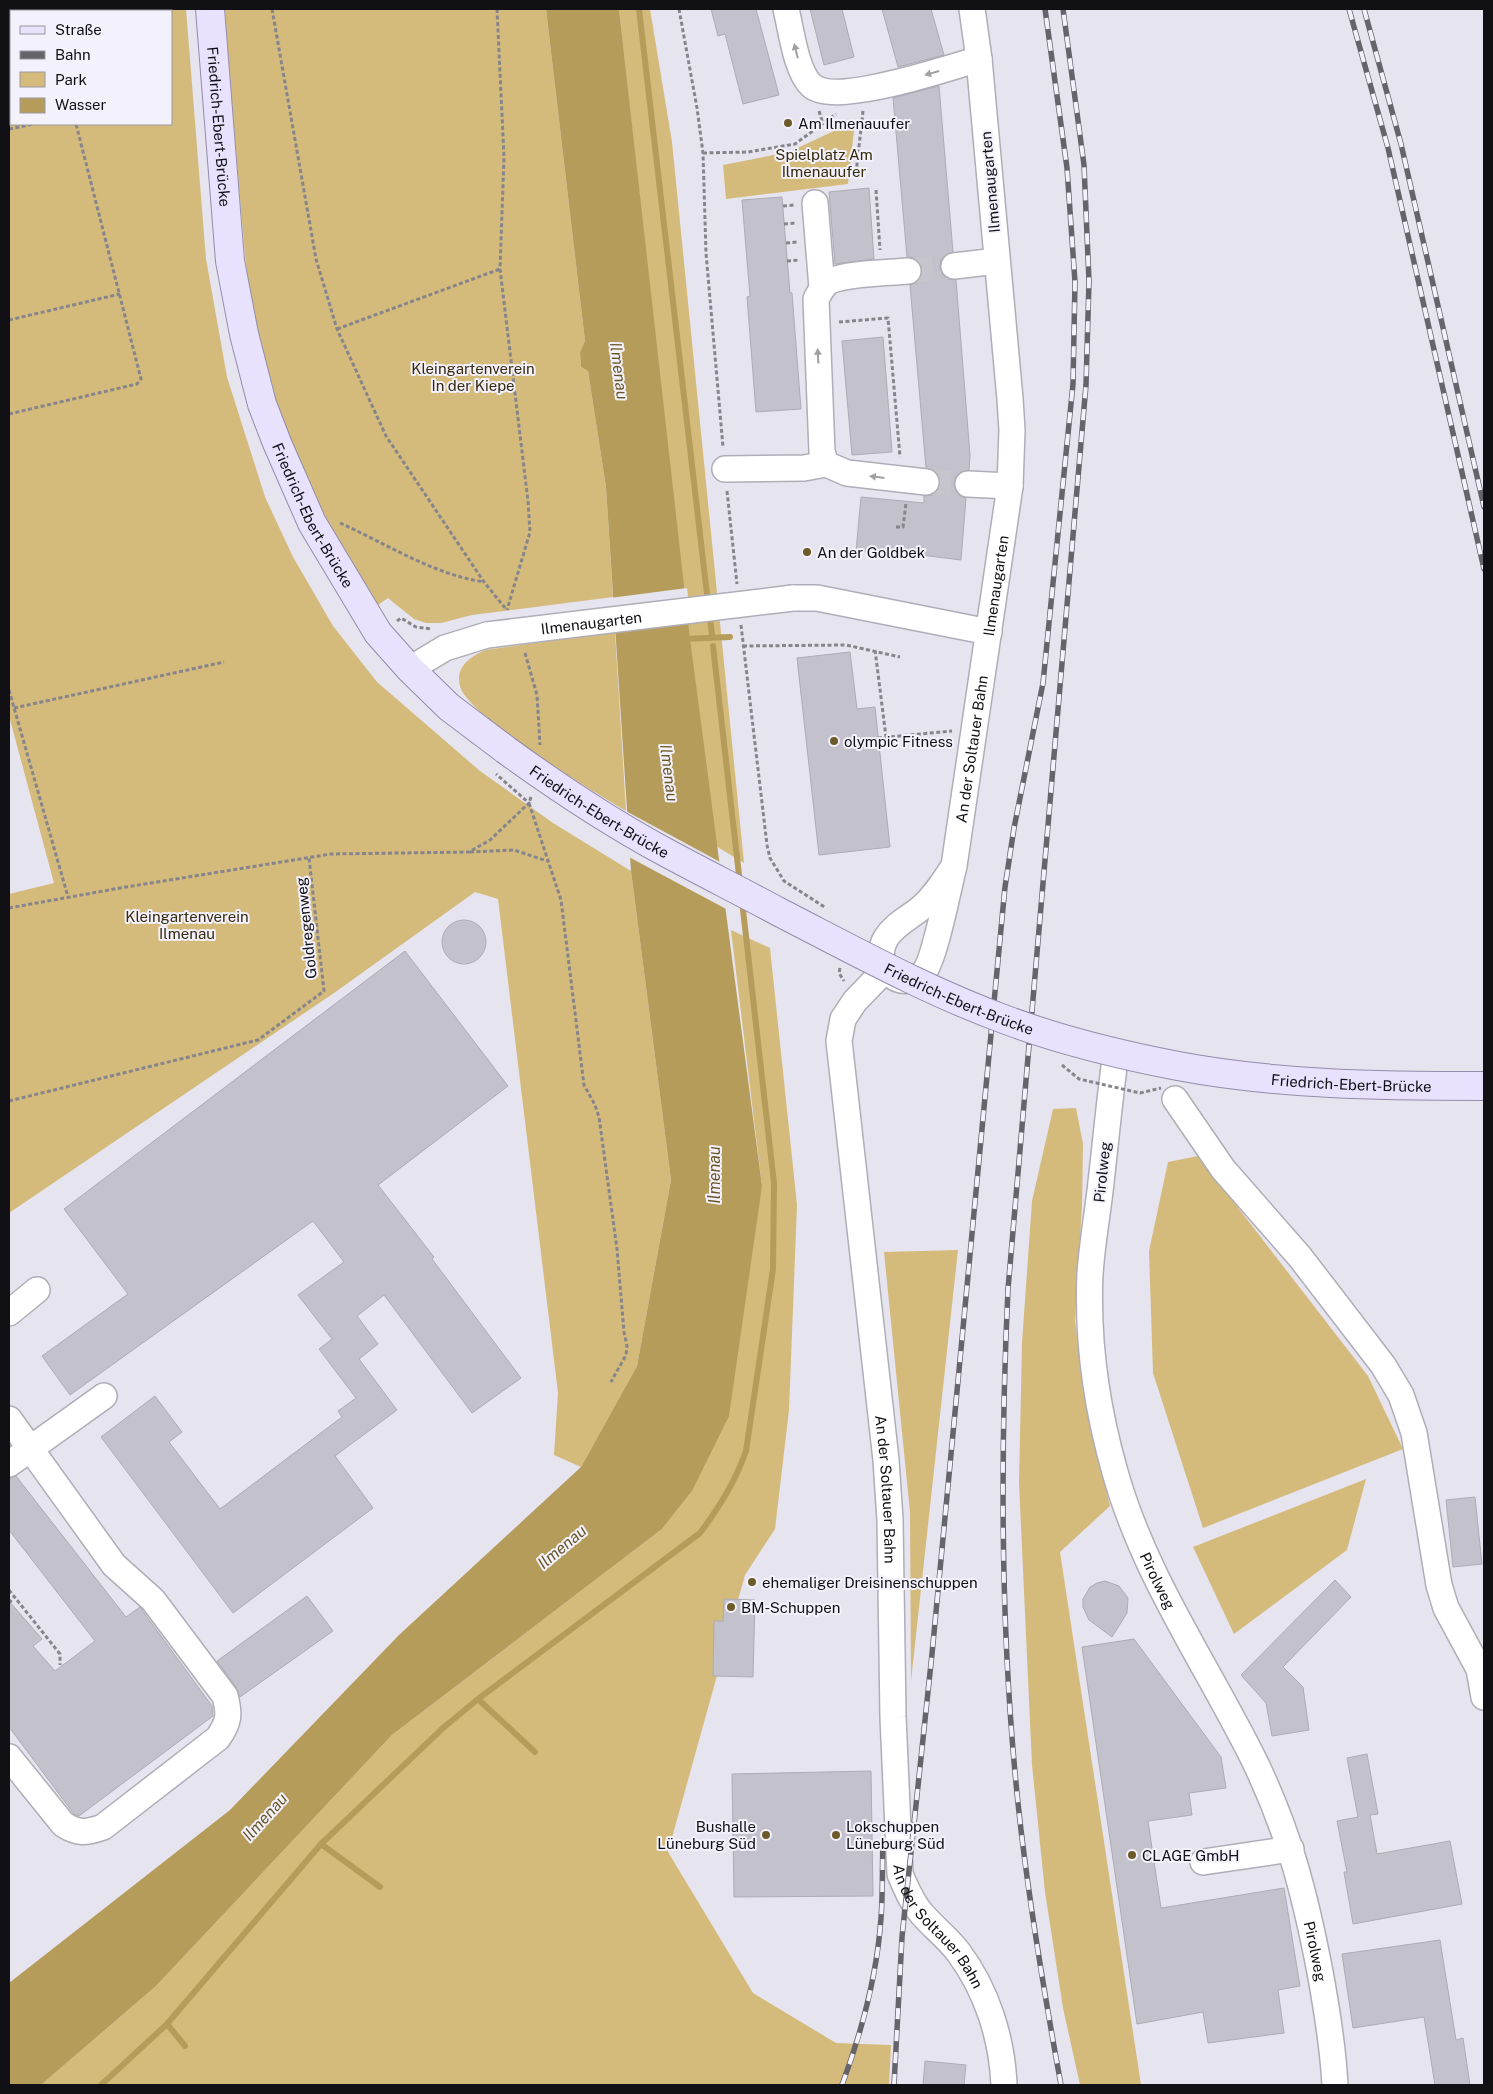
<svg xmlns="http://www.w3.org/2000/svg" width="1493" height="2094" font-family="'Public Sans',sans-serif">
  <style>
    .green { fill: #d4bb7c; fill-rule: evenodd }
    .water { fill: #b59c5a }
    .pier { fill: #e6e4ee }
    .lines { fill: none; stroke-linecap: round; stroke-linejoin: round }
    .stream { stroke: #b59c5a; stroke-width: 6 }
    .building { fill: #c3c1cb; stroke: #adabb4 }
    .minor-tunnel { stroke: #c6c4cd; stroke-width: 25; stroke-dasharray: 25 12; stroke-linecap: butt }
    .minor-casing { stroke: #afadb7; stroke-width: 28 }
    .major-casing { stroke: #938cab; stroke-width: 30 }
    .path { stroke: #86858c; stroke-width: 3; stroke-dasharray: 4 2.5; stroke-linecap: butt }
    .minor { stroke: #fff; stroke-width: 25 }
    .major { stroke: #e8e2fe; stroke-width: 28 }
    .rail-casing { stroke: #66646b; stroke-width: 5.5 }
    .rail { stroke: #f3f1fb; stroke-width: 4; stroke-dasharray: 11; stroke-linecap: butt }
    .minor-bridge-casing { stroke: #afadb7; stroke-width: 28; stroke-linecap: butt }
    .major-bridge-casing { stroke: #938cab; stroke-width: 30; stroke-linecap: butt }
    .path-bridge { stroke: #86858c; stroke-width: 3; stroke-dasharray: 4 2.5; stroke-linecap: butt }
    .minor-bridge { stroke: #fff; stroke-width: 25 }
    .major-bridge { stroke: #e8e2fe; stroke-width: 28 }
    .oneway { fill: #a09fa1 }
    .poi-dot { fill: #6d5a29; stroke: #f3f1fb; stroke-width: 2 }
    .labels { text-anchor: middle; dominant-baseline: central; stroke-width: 4; stroke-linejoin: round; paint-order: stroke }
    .poi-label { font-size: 15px; fill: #111014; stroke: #f3f1fb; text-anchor: start }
    .street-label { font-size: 15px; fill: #111014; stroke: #f3f1fb }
    .park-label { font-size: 15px; fill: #352a0c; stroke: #f3f1fb }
    .water-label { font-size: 16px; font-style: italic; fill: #675523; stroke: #f3f1fb }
  </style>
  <rect width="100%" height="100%" fill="#e6e4ee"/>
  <path class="green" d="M9,9H186L206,259L227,377L265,497L293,557L333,626L377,682L480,771L553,823L631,871L671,1180L637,1366L581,1467L554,1455L558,1393L498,899L475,892L334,993L9,1213V894L54,883L9,716ZM11,11H171V124H11Z
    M225,9H546L585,341L580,352L581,367L588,371L606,487L613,597L472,615L441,623H426L414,619L388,598L378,605C327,531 288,450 263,363C248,309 245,253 240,198C235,135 229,72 225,9Z
    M619,9H650L672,142L744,863L711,843Z
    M855,121L848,184L726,199L723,165L789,152Z
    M615,632L626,811C596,793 467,716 460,686C455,667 470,657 485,650Z
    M731,930L770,948L797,1205L789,1410L775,1529L745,1575L668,1852L753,1993L836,2043L891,2045L889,2085H41L156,1986L392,1735L662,1529L692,1491L762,1186Z
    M1076,1108L1083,1144L1082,1205L1075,1321L1087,1410L1110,1506L1060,1552L1141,2085H1080L1063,2008L1045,1892L1032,1765L1019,1483L1022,1343L1032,1201L1053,1109Z
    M1198,1156L1368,1376L1403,1449L1203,1528L1153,1373L1149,1251L1168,1162Z
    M958,1250L911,1681L910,1512L884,1252Z
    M1366,1479L1347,1550L1234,1634L1193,1547Z"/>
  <path class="water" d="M546,9H619L690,639L762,1186L729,1416L692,1491L662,1529L392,1735L156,1986L41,2085H9V1983L230,1810L399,1635L581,1467L637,1366L671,1180L631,871L606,487L588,371L581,367L580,352L585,341Z"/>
  <path class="pier" d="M687,588L691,622L613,632L610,598Z
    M624,810L722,863L728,910L627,856Z"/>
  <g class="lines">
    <path class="stream" d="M639,9L708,603
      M709,613L712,634
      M683,639L730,637
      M713,646L740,884
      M478,1699L535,1752
      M321,1844L380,1887
      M167,2024L185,2046
      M101,2085L167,2024L321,1844L443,1728L478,1699L700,1533C720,1506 735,1482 746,1451L773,1269L774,1183L742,901"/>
  </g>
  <path class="building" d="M711,9H756L779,95L743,104L725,34L718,36Z
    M810,9H842L854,57L824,65Z
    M882,9H931L944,55L898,67Z
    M939,86L953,252L945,255L941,260L940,267L943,275L949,279L956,280L970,455L969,470L961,472L956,476L954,483L956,491L960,496L966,498L961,560L890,551V554L856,551L861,497L924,503V496L932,495L938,490L940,484L939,477L935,471L926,468L910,285L916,283L921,278L922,269L920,263L915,258L907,257L893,98Z
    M869,188L874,259L835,264L829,192Z
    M782,197L790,293H792L801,409L756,412L747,297L750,296L742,200Z
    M883,337L892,452L852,455L842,341Z
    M850,652L857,709L875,707L890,847L819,855L797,658Z
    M442 942a22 22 0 1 1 44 0a22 22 0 1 1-44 0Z
    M405,951L508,1086L378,1185L434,1257L432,1259L521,1378L472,1413L384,1295L357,1316L378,1344L359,1359L397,1410L335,1456L373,1508L233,1613L101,1437L155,1396L182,1432L169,1442L220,1509L342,1417L338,1411L356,1398L319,1349L332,1339L298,1295L344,1262L313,1221L70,1395L42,1356L128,1294L64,1209Z
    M16,1476L126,1617L140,1607L142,1610L212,1706L213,1716L79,1816L74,1814L9,1727V1601L42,1639L33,1646L55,1671L95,1641L9,1530V1478Z
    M1475,1497L1482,1564L1453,1567L1446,1500Z
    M1335,1580L1351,1597L1283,1667L1303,1687L1309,1730L1272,1736L1266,1703L1241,1675Z
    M1105,1581L1119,1586L1128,1598L1127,1613L1112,1637L1089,1620L1083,1607V1599L1090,1587L1097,1583Z
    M307,1596L333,1631L240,1697L236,1687L217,1661Z
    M724,1599L755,1600L753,1677L713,1676L714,1621H723Z
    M1134,1639L1221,1757L1226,1788L1189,1793L1192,1815L1148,1821L1161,1908L1284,1888L1300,1986L1278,1990L1284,2033L1208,2043L1203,2012L1137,2024L1082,1647Z
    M1367,1754L1378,1814L1370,1815L1377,1854L1450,1841L1462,1904L1353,1924L1344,1872H1347L1337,1821L1358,1817L1347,1758Z
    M871,1771L873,1896L734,1897L732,1774Z
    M1440,1940L1456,2040L1463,2038L1470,2085H1435L1424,2017L1353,2028L1342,1954Z
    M925,2061L966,2065L964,2085H923Z"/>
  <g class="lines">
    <path class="minor-tunnel" d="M908,271L954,266
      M926,482L968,484"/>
    <defs>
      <g id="minor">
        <path d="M786,9C791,29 796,71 811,85C834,107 948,68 979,59"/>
        <path d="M815,203L822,288"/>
        <path d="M954,266L997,261"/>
        <path d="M908,271C888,273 848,273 830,281C823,285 820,292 816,299L822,452L826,464L847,473L926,482"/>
        <path d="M725,469L804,468L826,464"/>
        <path d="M968,484L1010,486"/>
        <path d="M793,598H817L989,632"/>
        <path d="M410,669L445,648L487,635"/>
        <path id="s1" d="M954,866C949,885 934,963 923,973C900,995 870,965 886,938C895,924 909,918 921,908C935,896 944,881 954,866L1010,486L1012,430L1010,399L979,59L972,9"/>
        <path id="s2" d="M885,970L855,1001L843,1019L839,1041L886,1460L890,1520L893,1717L900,1874C906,1888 912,1903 922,1914C934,1928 948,1938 959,1953C987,1991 1002,2038 1004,2085"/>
        <path id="s3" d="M1116,1052C1110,1095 1106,1139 1101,1182C1098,1212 1092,1243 1090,1274C1087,1340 1097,1409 1115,1472C1144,1576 1207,1665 1254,1760C1289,1832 1305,1894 1320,1972C1327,2010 1333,2047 1335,2085"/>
        <path d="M1175,1099L1223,1169L1300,1257L1383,1365L1401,1395L1414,1433L1439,1585L1446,1608L1479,1669L1484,1697"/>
        <path d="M9,1313L37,1290"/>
        <path d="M9,1419L114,1565L153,1600L225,1696C230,1715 229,1722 218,1738L103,1827C86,1833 78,1834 63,1824L9,1757"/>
        <path d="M9,1464L104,1396"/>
        <path d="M1203,1862L1291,1849"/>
      </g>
      <g id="major">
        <path id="s4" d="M210,9L230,261L244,334L262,404L277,443L312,523L378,633L410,669L449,707L506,750"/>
      </g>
    </defs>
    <use href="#minor" class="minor-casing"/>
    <use href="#major" class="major-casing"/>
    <path class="path" d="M45,9L46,11
      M272,9L316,259L337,329L386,436L484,582L506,609
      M497,9L504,157L500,269L528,501L530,532L507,610
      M679,9L697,108L703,153L706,253L723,447
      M819,111L823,124
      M9,129L34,124
      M703,153L748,152L795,144L836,114
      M856,173L863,111
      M876,190L880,250
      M783,206L794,205
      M784,224L796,223
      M786,243L797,242
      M787,261L799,260
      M9,320L120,294
      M839,322L888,318L900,457
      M337,329L500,269
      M9,414L137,384L141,379L76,124
      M727,491L737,584
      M340,523C387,544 432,574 484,582
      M896,527H903L906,503
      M397,621L401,618L416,627L432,629
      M741,625L767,845L770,858L784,881L826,908
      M743,646L846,645L900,657
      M875,650L886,737
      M525,653L537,695L540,745
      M9,690L68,897
      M14,708L224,662
      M878,738L952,731
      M531,797L529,803L561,900L584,1085L595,1105L599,1117L617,1249L624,1332L627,1346L626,1355L611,1382
      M470,852L514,850L547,861
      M9,908L120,888L331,854L469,852L490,840L529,803L496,774
      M840,968L839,973L844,981
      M9,1101L258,1040L324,991L309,858
      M9,1590L60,1654V1665
      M9,1603L14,1597"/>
    <use href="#minor" class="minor"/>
    <use href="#major" class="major"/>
    <defs>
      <path id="rail" d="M1349,9L1388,148L1484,569
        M1364,9L1401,144L1484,507
        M842,2085C862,2031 877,1976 881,1918C883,1892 882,1866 883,1841
        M894,2085L902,1937L932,1654L1005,887L1014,828L1043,683L1073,384L1075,282L1067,168L1045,9
        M1061,2085C1044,1992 1028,1898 1018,1803C1000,1632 1000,1460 1008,1289L1086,385L1089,281L1084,165L1063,9"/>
    </defs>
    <use href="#rail" class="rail-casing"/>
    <use href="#rail" class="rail"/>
    <defs>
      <g id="minor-bridge">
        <path id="s5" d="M487,635L793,598"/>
      </g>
      <g id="major-bridge">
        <path id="s6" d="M506,750C557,787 611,823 667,853C704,873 742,892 779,912C855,951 929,992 1009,1021C1063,1041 1121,1055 1178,1066C1279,1085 1382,1086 1484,1086"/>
      </g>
    </defs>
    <use href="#minor-bridge" class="minor-bridge-casing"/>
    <use href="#major-bridge" class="major-bridge-casing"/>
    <path class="path-bridge" d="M1062,1065L1079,1079L1140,1093L1161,1088"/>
    <use href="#minor-bridge" class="minor-bridge"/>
    <use href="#major-bridge" class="major-bridge"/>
  </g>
  <defs><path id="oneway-solid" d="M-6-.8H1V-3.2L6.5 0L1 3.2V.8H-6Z" transform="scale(1.25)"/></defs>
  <g class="oneway">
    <use href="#oneway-solid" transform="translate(796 51) rotate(-104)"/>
    <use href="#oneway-solid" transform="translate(932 73) rotate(164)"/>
    <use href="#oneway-solid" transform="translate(818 356) rotate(-93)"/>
    <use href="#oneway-solid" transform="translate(877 477) rotate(-173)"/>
  </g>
  <g class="poi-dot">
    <circle cx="788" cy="123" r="5"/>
    <circle cx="807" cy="552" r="5"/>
    <circle cx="834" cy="741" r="5"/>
    <circle cx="752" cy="1582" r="5"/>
    <circle cx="731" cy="1607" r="5"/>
    <circle cx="766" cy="1835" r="5"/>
    <circle cx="836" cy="1835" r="5"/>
    <circle cx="1132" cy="1855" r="5"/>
  </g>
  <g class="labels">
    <g class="poi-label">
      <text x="798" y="123">Am Ilmenauufer</text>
      <text x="817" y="552">An der Goldbek</text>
      <text x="844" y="741">olympic Fitness</text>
      <text x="762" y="1582">ehemaliger Dreisinenschuppen</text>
      <text x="741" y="1607">BM-Schuppen</text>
      <text x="756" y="1826" text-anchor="end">Bushalle<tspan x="756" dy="17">Lüneburg Süd</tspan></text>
      <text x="846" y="1826">Lokschuppen<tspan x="846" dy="17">Lüneburg Süd</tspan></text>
      <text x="1142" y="1855">CLAGE GmbH</text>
    </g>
    <g class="street-label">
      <text stroke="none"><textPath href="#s4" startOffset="118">Friedrich-Ebert-Brücke</textPath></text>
      <text transform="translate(990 182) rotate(-95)">Ilmenaugarten</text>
      <text stroke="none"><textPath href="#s4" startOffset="522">Friedrich-Ebert-Brücke</textPath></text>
      <text stroke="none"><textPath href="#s1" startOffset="571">Ilmenaugarten</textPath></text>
      <text stroke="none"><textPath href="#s5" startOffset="105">Ilmenaugarten</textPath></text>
      <text stroke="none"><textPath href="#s1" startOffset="406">An der Soltauer Bahn</textPath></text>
      <text stroke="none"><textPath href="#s6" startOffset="112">Friedrich-Ebert-Brücke</textPath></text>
      <text transform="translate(306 928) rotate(-96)">Goldregenweg</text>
      <text stroke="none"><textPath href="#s6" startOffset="518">Friedrich-Ebert-Brücke</textPath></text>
      <text stroke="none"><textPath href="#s6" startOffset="922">Friedrich-Ebert-Brücke</textPath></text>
      <text transform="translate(1102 1172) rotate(-84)">Pirolweg</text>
      <text stroke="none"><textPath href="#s2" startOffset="538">An der Soltauer Bahn</textPath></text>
      <text stroke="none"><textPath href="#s3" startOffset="541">Pirolweg</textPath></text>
      <text stroke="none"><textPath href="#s2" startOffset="988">An der Soltauer Bahn</textPath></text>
      <text stroke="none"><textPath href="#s3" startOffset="946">Pirolweg</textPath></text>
    </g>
    <g class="park-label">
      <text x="824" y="154">Spielplatz Am<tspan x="824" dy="17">Ilmenauufer</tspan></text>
      <text x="473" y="368">Kleingartenverein<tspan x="473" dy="17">In der Kiepe</tspan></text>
      <text x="187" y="916">Kleingartenverein<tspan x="187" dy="17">Ilmenau</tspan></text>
    </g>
    <g class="water-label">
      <text transform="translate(619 371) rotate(83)">Ilmenau</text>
      <text transform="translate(669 773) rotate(83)">Ilmenau</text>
      <text transform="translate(714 1175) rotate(-90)">Ilmenau</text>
      <text transform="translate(562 1547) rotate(-40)">Ilmenau</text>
      <text transform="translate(265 1817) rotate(-48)">Ilmenau</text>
    </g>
  </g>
  <rect width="1493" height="2094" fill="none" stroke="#111014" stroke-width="20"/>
  <rect x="10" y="10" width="162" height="115" fill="#f3f1fb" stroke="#99979f"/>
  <rect x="20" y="26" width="25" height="8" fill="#e8e2fe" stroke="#99979f"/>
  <text x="55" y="35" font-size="15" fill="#111014">Straße</text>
  <rect x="20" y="51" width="25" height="8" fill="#66646b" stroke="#99979f"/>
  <text x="55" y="60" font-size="15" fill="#111014">Bahn</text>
  <rect x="20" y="72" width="25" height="15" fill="#d4bb7c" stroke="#99979f"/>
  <text x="55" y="85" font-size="15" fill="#111014">Park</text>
  <rect x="20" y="98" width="25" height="15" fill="#b59c5a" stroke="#99979f"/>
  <text x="55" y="110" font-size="15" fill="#111014">Wasser</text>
</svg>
